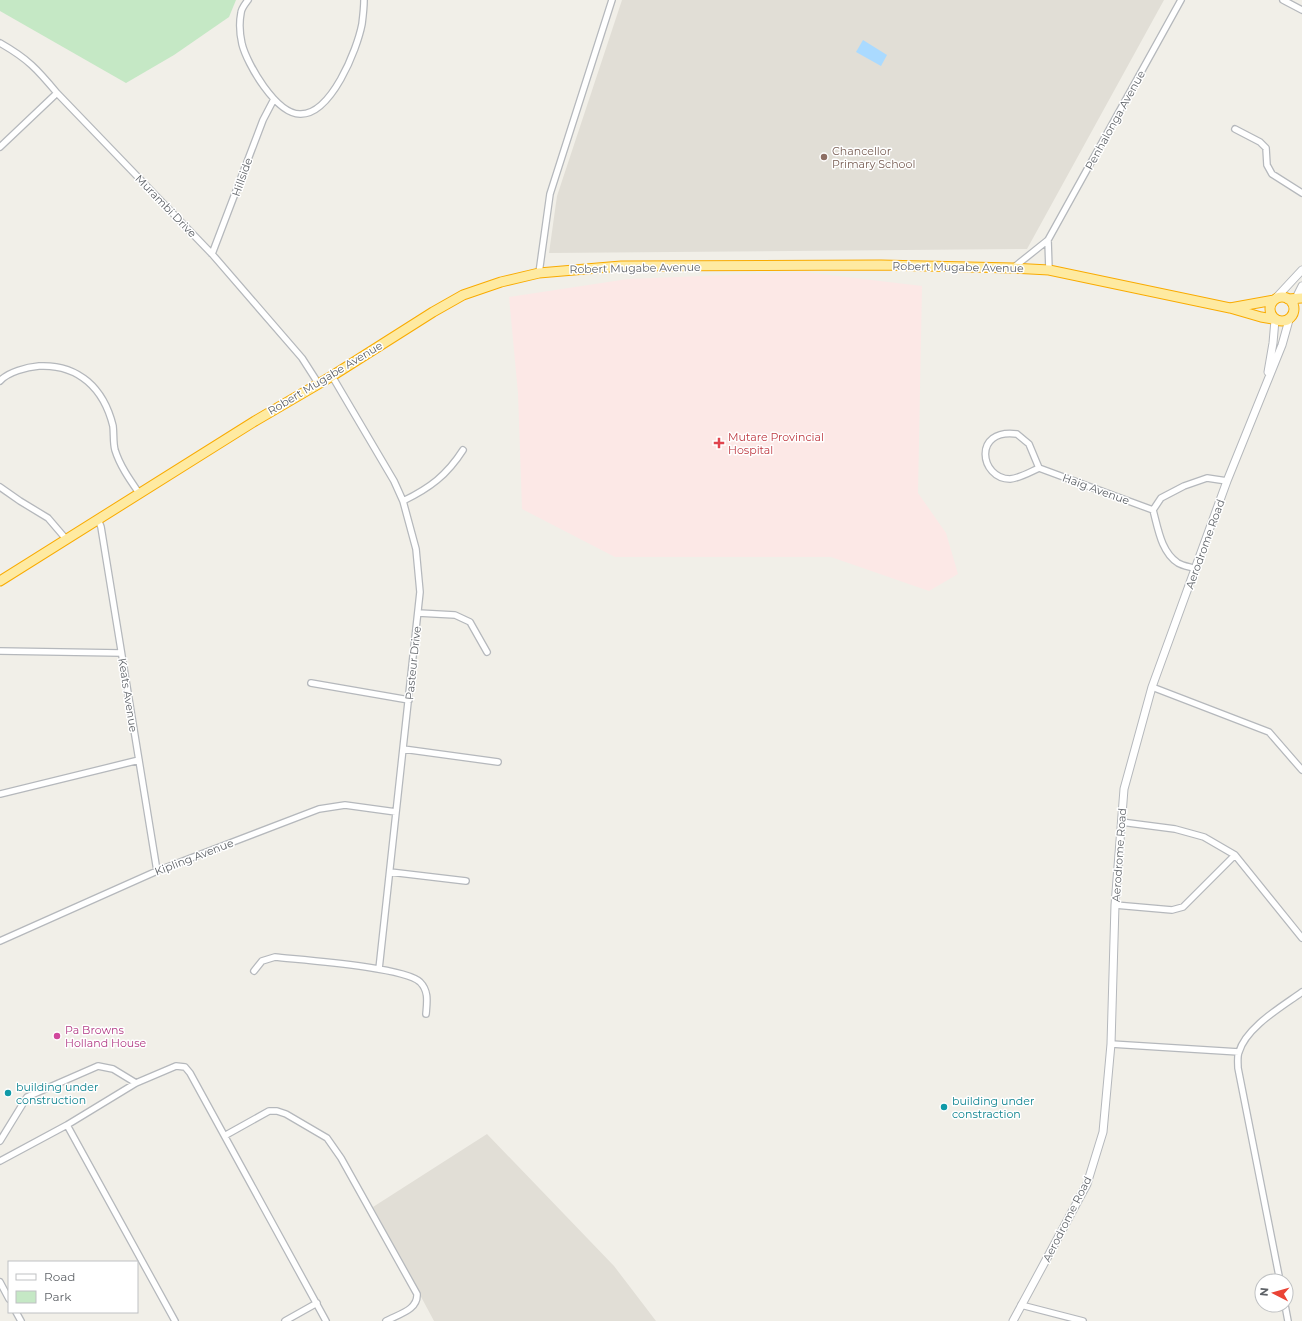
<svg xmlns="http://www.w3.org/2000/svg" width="1302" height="1321" font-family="Montserrat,sans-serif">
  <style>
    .education { fill: #e1ded6 }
    .medical { fill: #fce8e6 }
    .green { fill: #c5e8c5 }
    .water { fill: #aadaff }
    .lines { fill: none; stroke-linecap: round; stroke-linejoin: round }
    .minor-casing { stroke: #b5b8bc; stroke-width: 8 }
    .tertiary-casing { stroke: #b5b8bc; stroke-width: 9 }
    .trunk-casing { stroke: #f9ab00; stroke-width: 11 }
    .minor { stroke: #fff; stroke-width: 5.5 }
    .tertiary { stroke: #fff; stroke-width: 7 }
    .trunk { stroke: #feeaa1; stroke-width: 9 }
    .education-dot { fill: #8d6e63; stroke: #fff; stroke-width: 1.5 }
    .health-dot { fill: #e0444e; stroke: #fff; stroke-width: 1.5 }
    .hotel-dot { fill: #d1479c; stroke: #fff; stroke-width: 1.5 }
    .culture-dot { fill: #0f9aa8; stroke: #fff; stroke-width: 1.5 }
    .labels { text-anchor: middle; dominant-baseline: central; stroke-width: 3; stroke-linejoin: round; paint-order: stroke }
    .street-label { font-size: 11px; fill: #5f6368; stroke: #fff }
    .education-label { font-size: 11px; fill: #785e54; stroke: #fff; text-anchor: start }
    .health-label { font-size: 11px; fill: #be3a42; stroke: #fff; text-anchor: start }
    .hotel-label { font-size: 11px; fill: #b23c85; stroke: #fff; text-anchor: start }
    .culture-label { font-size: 11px; fill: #0d838f; stroke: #fff; text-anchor: start }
  </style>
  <rect width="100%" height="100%" fill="#f1efe8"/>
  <path class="education" d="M622,0H1164L1027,249L549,253L557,196Z
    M487,1134L614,1266L656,1321H434L373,1207Z"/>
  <path class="medical" d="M803,272L922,286L918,493L946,533L958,574L929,591L831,557H615L522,509L518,393L509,297L628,279Z"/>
  <path class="green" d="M0,0H236L229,17L174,55L126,83L0,11Z"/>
  <path class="water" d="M863,40L887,55L881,66L856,52Z"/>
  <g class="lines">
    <defs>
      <path id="minor" d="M248,0C245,4 241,9 241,13C239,23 240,35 242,44C247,64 276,114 300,114C331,115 357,50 362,24C363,16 364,8 364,0
        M1283,0L1302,10
        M0,43C28,59 37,69 57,93L212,254L302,358L318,383
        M1235,129L1260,142L1266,148L1267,165L1272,174L1302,193
        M0,147L57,93
        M1048,240L1049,270
        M212,254L263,120L274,99
        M1013,268L1048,240L1181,0
        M539,273L550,194L612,0
        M332,376L394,481L403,501L416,549L420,592L379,969
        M0,381C8,372 27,367 39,366C79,364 104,389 113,426C114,434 113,443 115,450C120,466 130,480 139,493
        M1039,468L1029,444L1017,434C972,428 980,479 1010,479C1020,478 1030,472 1039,468L1153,510
        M0,487L20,501L48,518L66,539
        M403,501C430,488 447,475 463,450
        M98,519L101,527L157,871
        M1196,569C1191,567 1183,566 1178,563C1161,552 1158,528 1153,510L1161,498L1184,486L1207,478L1227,481
        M418,613L455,615L470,622L487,652
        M0,651L121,653
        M311,683L409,700
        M1152,687L1269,732L1302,770
        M403,749L498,762
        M0,794L139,760
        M1121,822L1175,829L1204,837L1235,855L1302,938
        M390,872L466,881
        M1115,905L1172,910L1183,907L1235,855
        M0,941L157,871L319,809L345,805L396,812
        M254,971L262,961L275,957C302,960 404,967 420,982C429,991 427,1002 426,1014
        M1111,1044L1239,1052
        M67,1125L175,1321
        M226,1135L269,1111H277L286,1114L327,1138L341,1158L417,1294C418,1310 399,1314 386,1321
        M0,1141L27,1097L98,1066L113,1069L136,1083
        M0,1161L67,1125L136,1083L176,1066L185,1067L190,1073L326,1321
        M1280,1281L1238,1068C1238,1063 1237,1056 1239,1052C1246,1027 1283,1006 1302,992
        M0,1282L9,1299
        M1021,1305L1083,1321
        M1285,1305L1288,1321
        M16,1312L21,1321
        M285,1321L317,1303"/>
      <path id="tertiary" d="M1275,299L1302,270
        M1293,304L1302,286
        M1268,372L1273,343L1275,320
        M1013,1321L1087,1184L1103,1132L1111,1044L1115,905L1124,789L1152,687L1227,481L1282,345L1289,320"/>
      <path id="trunk" d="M1270 309a12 12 0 1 1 24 0a12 12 0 1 1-24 0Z
        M1288,299L1302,298
        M1230,308L1274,300
        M0,581L255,421L332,376L433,312L463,295L501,282L539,273L621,266L881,265L1013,268L1049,270L1230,308L1261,317L1273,319"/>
    </defs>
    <use href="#minor" class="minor-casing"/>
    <use href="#tertiary" class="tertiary-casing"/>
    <use href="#trunk" class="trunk-casing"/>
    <use href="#minor" class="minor"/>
    <use href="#tertiary" class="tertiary"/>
    <use href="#trunk" class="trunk"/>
  </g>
  <circle class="education-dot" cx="824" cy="157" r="4"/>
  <path class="health-dot" d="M717 437h4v4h4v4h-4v4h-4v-4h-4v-4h4z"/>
  <circle class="hotel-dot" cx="57" cy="1036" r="4"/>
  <g class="culture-dot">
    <circle cx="8" cy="1093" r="4"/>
    <circle cx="944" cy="1107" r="4"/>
  </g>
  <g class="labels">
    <g class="street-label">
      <text transform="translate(1115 120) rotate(-61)">Penhalonga Avenue</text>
      <text transform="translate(242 177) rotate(-70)">Hillside</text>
      <text transform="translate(166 206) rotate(46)">Murambi Drive</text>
      <text transform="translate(958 267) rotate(1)">Robert Mugabe Avenue</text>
      <text transform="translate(635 268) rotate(-1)">Robert Mugabe Avenue</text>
      <text transform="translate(325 378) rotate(-31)">Robert Mugabe Avenue</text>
      <text transform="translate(1096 489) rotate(20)">Haig Avenue</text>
      <text transform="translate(1205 544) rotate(-70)">Aerodrome Road</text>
      <text transform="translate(413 663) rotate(-84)">Pasteur Drive</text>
      <text transform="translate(128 695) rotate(81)">Keats Avenue</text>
      <text transform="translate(1119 855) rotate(-86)">Aerodrome Road</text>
      <text transform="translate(194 857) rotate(-21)">Kipling Avenue</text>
      <text transform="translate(1067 1219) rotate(-63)">Aerodrome Road</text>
    </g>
    <g class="education-label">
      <text x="832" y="151">Chancellor<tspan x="832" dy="13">Primary School</tspan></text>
    </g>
    <g class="health-label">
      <text x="728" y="437">Mutare Provincial<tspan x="728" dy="13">Hospital</tspan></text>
    </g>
    <g class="hotel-label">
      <text x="65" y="1030">Pa Browns<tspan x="65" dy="13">Holland House</tspan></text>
    </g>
    <g class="culture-label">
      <text x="16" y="1087">building under<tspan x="16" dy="13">construction</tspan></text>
      <text x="952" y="1101">building under<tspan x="952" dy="13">constraction</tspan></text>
    </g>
  </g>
  <rect x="8" y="1261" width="130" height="52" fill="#ffffff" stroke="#bfc1c3"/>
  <rect x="16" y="1274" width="20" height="6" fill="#ffffff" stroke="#bfc1c3"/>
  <text x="44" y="1281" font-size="12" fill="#5f6368">Road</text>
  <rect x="16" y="1291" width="20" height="12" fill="#c5e8c5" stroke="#bfc1c3"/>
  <text x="44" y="1301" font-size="12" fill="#5f6368">Park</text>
  <g transform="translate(1274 1293) rotate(276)"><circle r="19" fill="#ffffff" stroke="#bfc1c3"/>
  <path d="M0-3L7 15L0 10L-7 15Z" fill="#ea4335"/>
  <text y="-6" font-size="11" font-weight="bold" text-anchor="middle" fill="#5f6368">N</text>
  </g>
</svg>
